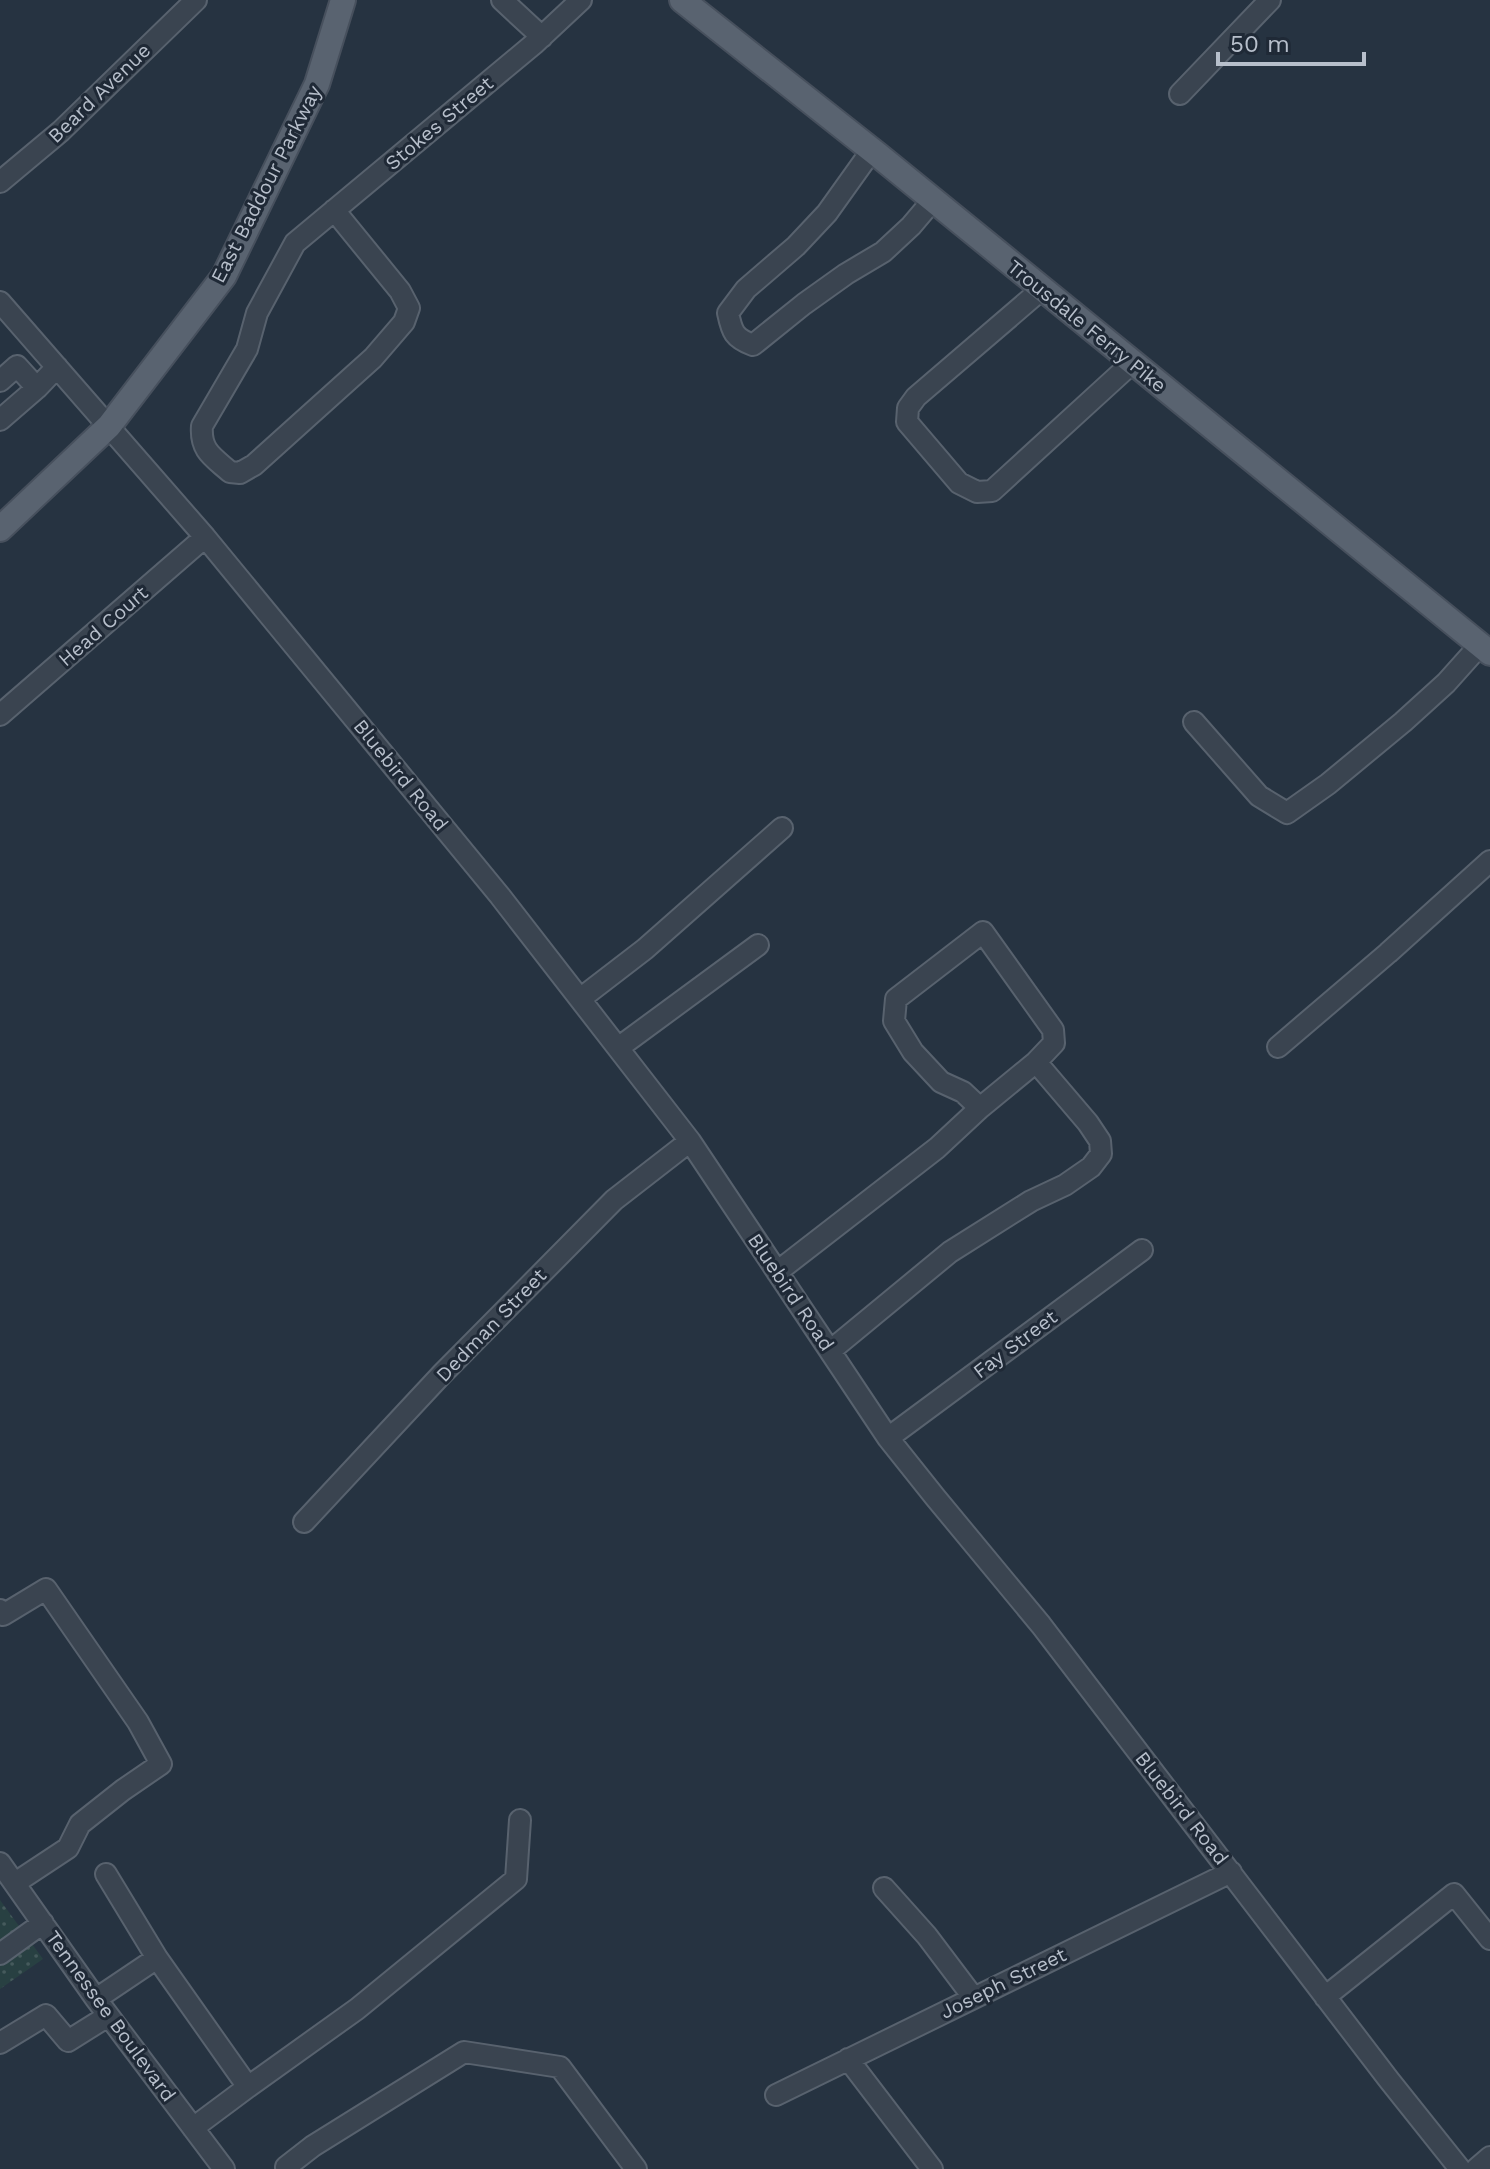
<svg xmlns="http://www.w3.org/2000/svg" width="1490" height="2169" font-family="'Work Sans',sans-serif">
  <style>
    .park { fill: url(#park-dots) }
    .lines { fill: none; stroke-linecap: round; stroke-linejoin: round }
    .minor-casing { stroke: #58626e; stroke-width: 24 }
    .major-casing { stroke: #47505d; stroke-width: 28 }
    .minor { stroke: #3a4450; stroke-width: 20 }
    .major { stroke: #596370; stroke-width: 24 }
    .labels { text-anchor: middle; dominant-baseline: central; stroke-width: 6; stroke-linejoin: round; paint-order: stroke }
    .street-label { font-size: 20px; fill: #b7bfcb; stroke: #1f2936 }
  </style>
  <defs>
    <pattern id="park-dots" width="8" height="8" patternUnits="userSpaceOnUse" patternTransform="scale(2)"><rect width="8" height="8" fill="#284042"/><path d="M2 2h.1M6 6h.1" fill="none" stroke="#455a5c" stroke-width="1.8" stroke-linecap="round"/></pattern>
  </defs>
  <rect width="100%" height="100%" fill="#263341"/>
  <path class="park" d="M0,1900L43,1959L0,1989Z"/>
  <g class="lines">
    <defs>
      <path id="minor" d="M502,0L542,37
        M1180,94L1270,0
        M872,150L827,213L796,246L746,289L728,313C732,332 734,338 753,345L804,304L846,274L883,252L911,226L933,200
        M0,182L61,131L196,0
        M334,210L400,291L409,308L404,322L373,358L254,465L240,473L230,472C213,457 200,451 202,426L247,349L257,313L295,243L535,43L581,0
        M1042,289L916,397L908,408L907,422L959,483L977,492L992,491L1132,363
        M0,302L205,537L500,896L690,1141L888,1438L935,1497L1041,1625L1389,2080L1460,2169
        M0,381L17,366L37,388
        M0,420L37,388L57,367
        M0,715L205,537
        M1194,722L1259,796L1287,813L1328,784L1403,722L1446,683L1480,645
        M580,999L645,949L782,828
        M1278,1047L1388,953L1490,861
        M618,1048L758,945
        M777,1272L937,1148L980,1108L1036,1062L1054,1043L1053,1030L983,932L896,999L894,1021L913,1052L941,1082L963,1092L980,1108
        M830,1351L950,1252L1031,1201L1065,1185L1091,1167L1101,1154L1100,1141L1088,1123L1036,1062
        M888,1438L1142,1250
        M304,1522L442,1374L614,1200L690,1141
        M0,1610L3,1615L46,1589L138,1722L161,1764L123,1790L80,1824L68,1848L15,1883
        M0,1863L96,1999L224,2169
        M106,1874L157,1958
        M884,1888L927,1936L973,1997
        M0,1954L43,1923
        M1325,1997L1454,1894L1490,1939
        M96,1999L157,1958L248,2087L193,2128
        M0,2043L46,2015L68,2041L108,2016
        M848,2059L932,2169
        M248,2087L357,2009L516,1879L520,1820
        M776,2095L1231,1872
        M286,2167L313,2146L464,2052L560,2067L636,2169
        M1476,2169L1490,2157"/>
      <path id="major" d="M682,0L878,155L1490,653
        M0,529L109,426L224,276L317,84L343,0"/>
    </defs>
    <use href="#minor" class="minor-casing"/>
    <use href="#major" class="major-casing"/>
    <use href="#minor" class="minor"/>
    <use href="#major" class="major"/>
  </g>
  <g class="labels">
    <g class="street-label">
      <text transform="translate(99 93) rotate(-44)">Beard Avenue</text>
      <text transform="translate(439 123) rotate(-40)">Stokes Street</text>
      <text transform="translate(266 184) rotate(-63)">East Baddour Parkway</text>
      <text transform="translate(1087 326) rotate(39)">Trousdale Ferry Pike</text>
      <text transform="translate(103 626) rotate(-41)">Head Court</text>
      <text transform="translate(401 775) rotate(51)">Bluebird Road</text>
      <text transform="translate(791 1292) rotate(56)">Bluebird Road</text>
      <text transform="translate(491 1325) rotate(-46)">Dedman Street</text>
      <text transform="translate(1015 1344) rotate(-37)">Fay Street</text>
      <text transform="translate(1182 1808) rotate(52)">Bluebird Road</text>
      <text transform="translate(1003 1983) rotate(-26)">Joseph Street</text>
      <text transform="translate(111 2016) rotate(54)">Tennessee Boulevard</text>
    </g>
  </g>
  <path d="M1218 52v12h146v-12" fill="none" stroke="#b7bfcb" stroke-width="4"/>
  <text x="1230" y="52" font-size="24" fill="#b7bfcb" stroke="#1f2936" stroke-width="6" paint-order="stroke">50 m</text>
</svg>
